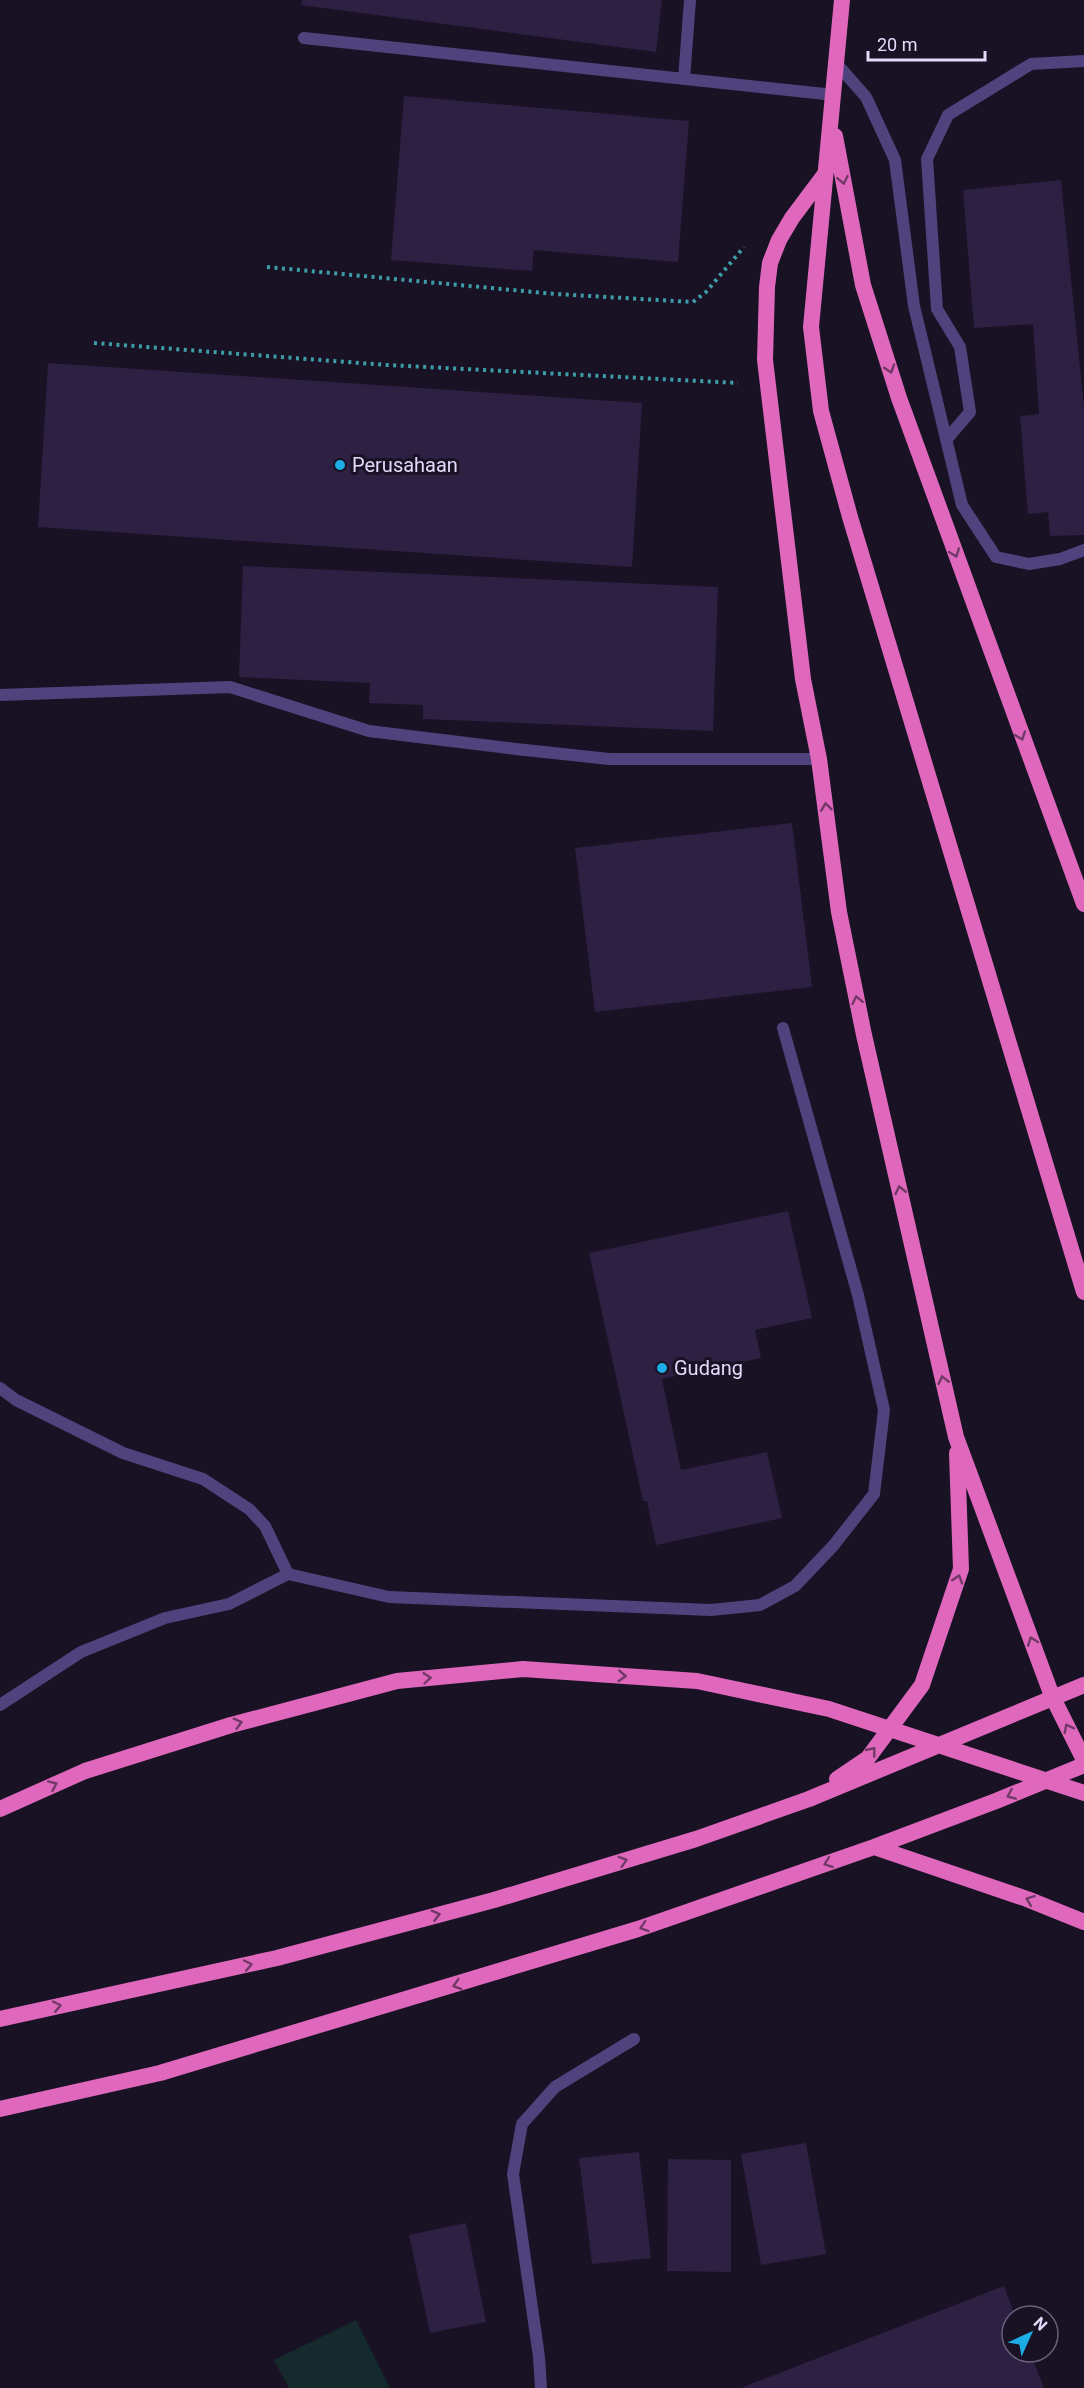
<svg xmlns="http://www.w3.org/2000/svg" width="1084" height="2388" font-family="Roboto,sans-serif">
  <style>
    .grass { fill: #162a2d }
    .building { fill: #2d2043 }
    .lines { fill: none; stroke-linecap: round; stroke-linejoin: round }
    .path { stroke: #3f9da9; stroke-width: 4; stroke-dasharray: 3 4.5; stroke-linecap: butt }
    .service { stroke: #4f437d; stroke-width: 12 }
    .minor { stroke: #4f437d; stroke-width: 12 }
    .trunk { stroke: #e068bc; stroke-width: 16 }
    .oneway { stroke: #723968 }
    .poi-dot { fill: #1dace3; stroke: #181224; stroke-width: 2 }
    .labels { text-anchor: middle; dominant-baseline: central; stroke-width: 6; stroke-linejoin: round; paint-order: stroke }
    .poi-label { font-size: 20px; fill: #e3d9fa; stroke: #181224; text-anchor: start }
  </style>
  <rect width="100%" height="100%" fill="#181224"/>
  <path class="grass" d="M356,2320L390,2388H289L274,2360Z"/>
  <path class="building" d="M302,0H662L656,52L301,5Z
    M404,96L689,121L678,262L534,250L532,271L391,260Z
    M1061,180L1084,408V535L1050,536L1048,512L1028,514L1020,416L1039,414L1033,324L974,328L963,190Z
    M48,363L642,403L632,567L38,527Z
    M243,566L718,587L713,731L423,719V705L369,703L370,683L239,677Z
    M792,823L812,987L595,1012L575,848Z
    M788,1211L812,1318L755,1330L761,1358L662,1379L681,1470L767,1452L782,1518L656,1545L647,1501H643L589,1253Z
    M806,2143L826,2254L761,2265L741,2154Z
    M639,2152L651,2258L592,2264L579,2158Z
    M668,2159L731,2160V2272L667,2271Z
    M466,2223L486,2322L430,2333L409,2235Z
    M1004,2286L1015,2316H1012V2352H1030L1044,2388H741Z"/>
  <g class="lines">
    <path class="path" d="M267,267L555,294L693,302L706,292L744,247
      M94,343L387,365L738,383"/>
    <path class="service" d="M304,38L834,95
      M684,79L690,0
      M0,695L230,687L369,731L516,749L609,759H819
      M288,1574L389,1597L711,1610L760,1605L795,1586L833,1546L874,1494L884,1410L858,1295L783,1028"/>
    <path class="minor" d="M836,63L866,97L895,160L914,306L962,505L996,557L1029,564L1060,559L1084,550
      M946,440L970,412L960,347L937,309L927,159L948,115L1031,64L1084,61
      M0,1388L16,1400L123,1453L203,1479L249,1509L265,1526L288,1574L229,1604L165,1618L81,1652L0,1705
      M541,2388L539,2357L513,2174L522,2124L555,2087L634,2039"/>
    <path class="trunk" d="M842,0L811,327L821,411L850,517L1084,1292
      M835,136L863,285L899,398L1084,904
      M825,174L792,218L779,240L770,263L767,287L765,360L803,679L819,759L839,912L864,1035L956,1437L1052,1696L1084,1760
      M837,1779L868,1758L922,1685L961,1569L957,1453
      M0,1809L85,1771L231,1725L397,1681L523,1669L697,1681L829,1709L1084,1793
      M874,1847L1027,1899L1084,1922
      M0,2019L277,1958L494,1900L696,1839L809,1799L1084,1685
      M0,2109L160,2073L638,1929L874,1847L996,1801L1084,1765"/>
  </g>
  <defs><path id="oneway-chevron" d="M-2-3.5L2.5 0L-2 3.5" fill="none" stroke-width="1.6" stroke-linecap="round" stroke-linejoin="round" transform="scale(1.5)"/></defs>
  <g class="oneway">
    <use href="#oneway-chevron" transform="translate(843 180) rotate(79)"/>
    <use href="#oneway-chevron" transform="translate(890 369) rotate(72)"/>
    <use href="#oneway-chevron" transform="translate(955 553) rotate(70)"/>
    <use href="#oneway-chevron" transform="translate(1021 736) rotate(70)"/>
    <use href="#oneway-chevron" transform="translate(826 807) rotate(-97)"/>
    <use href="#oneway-chevron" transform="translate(857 1000) rotate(-102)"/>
    <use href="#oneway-chevron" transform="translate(900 1190) rotate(-103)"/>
    <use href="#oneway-chevron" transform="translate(943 1380) rotate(-103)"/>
    <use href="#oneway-chevron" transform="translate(958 1579) rotate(-72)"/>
    <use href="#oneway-chevron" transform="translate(1032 1641) rotate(-110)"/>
    <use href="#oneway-chevron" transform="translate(622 1676) rotate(4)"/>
    <use href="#oneway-chevron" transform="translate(427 1678) rotate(-5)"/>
    <use href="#oneway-chevron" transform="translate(238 1723) rotate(-15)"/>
    <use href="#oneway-chevron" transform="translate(1068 1728) rotate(-117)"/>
    <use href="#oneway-chevron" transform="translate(872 1751) rotate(-51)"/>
    <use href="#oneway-chevron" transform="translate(53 1785) rotate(-24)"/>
    <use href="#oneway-chevron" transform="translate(1011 1795) rotate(157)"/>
    <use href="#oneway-chevron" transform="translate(623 1861) rotate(-17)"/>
    <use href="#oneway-chevron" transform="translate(828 1863) rotate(160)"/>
    <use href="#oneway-chevron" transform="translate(1030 1900) rotate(-159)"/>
    <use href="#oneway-chevron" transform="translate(436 1915) rotate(-15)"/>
    <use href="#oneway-chevron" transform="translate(644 1927) rotate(162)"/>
    <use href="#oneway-chevron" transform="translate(248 1965) rotate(-12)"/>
    <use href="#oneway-chevron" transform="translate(457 1985) rotate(163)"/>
    <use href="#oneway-chevron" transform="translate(57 2006) rotate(-12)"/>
  </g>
  <g class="poi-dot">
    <circle cx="340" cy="465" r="6"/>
    <circle cx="662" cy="1368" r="6"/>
  </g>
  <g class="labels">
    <g class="poi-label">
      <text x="352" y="465">Perusahaan</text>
      <text x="674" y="1368">Gudang</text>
    </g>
  </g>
  <g transform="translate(1030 2334) rotate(45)"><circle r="28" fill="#181224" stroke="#69627a" stroke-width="1.5"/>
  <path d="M0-4.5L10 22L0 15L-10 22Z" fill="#1dace3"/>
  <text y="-9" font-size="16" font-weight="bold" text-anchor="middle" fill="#e3d9fa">N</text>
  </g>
  <path d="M868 51v9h117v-9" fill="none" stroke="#e3d9fa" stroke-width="3"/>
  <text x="877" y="51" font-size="18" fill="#e3d9fa" stroke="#181224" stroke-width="4.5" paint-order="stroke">20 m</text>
</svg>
